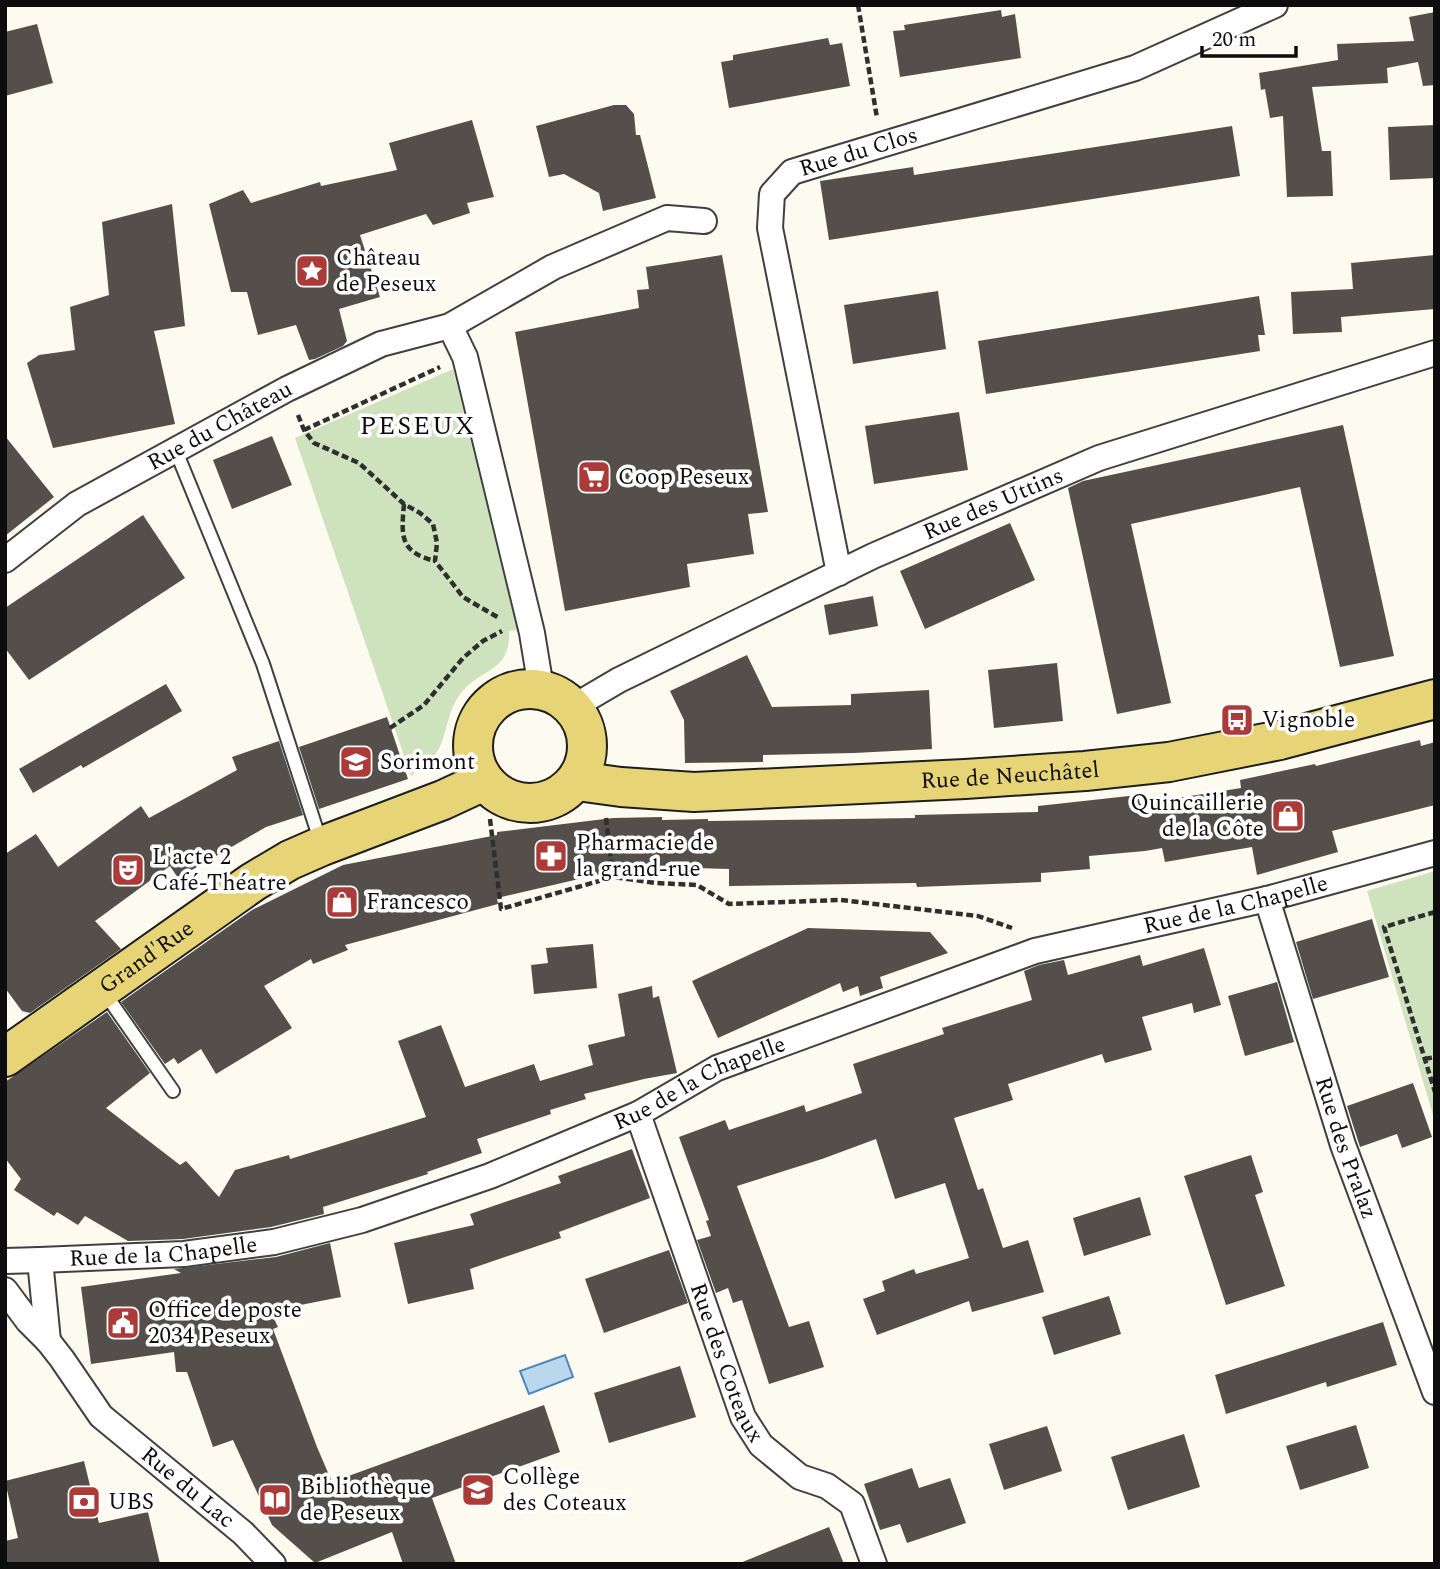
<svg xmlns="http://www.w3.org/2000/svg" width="1440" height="1569" font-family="Spectral,serif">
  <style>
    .green { fill: #cee3bd }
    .water { fill: #bbd7ee; stroke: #4b86bb; stroke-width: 2 }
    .building { fill: #544f4b }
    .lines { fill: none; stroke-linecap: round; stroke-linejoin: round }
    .lane-casing { stroke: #404040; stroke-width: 16 }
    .street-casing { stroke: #404040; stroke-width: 28 }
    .primary-casing { stroke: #1e1e1e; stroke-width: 42 }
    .path { stroke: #2f2f2f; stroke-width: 4.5; stroke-dasharray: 7 3.5; stroke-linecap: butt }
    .lane { stroke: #fff; stroke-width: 12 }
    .street { stroke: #fff; stroke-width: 24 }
    .primary { stroke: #e6d476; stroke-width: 38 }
    .labels { text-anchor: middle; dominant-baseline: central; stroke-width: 7; stroke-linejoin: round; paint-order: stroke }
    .street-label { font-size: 23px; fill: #0d0d0d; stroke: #fff }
    .poi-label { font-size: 23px; fill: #0d0d0d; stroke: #fff; text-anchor: start }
    .quarter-label { font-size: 26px; letter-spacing: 2px; fill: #0d0d0d; stroke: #fff }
  </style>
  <rect width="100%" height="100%" fill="#fdfbf0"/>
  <path class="green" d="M453,369L517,630L509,631C511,673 481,667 461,693C449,708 448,726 441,744C435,759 423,767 411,776L295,438Z
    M1435,871V1122L1367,891Z"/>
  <path class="water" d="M565,1355L573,1377L529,1394L520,1371Z"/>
  <path class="building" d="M1001,10L1002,17L1015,14L1021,58L900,77L893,31L905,30L904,25Z
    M1435,12V85L1423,86L1418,62L1387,68L1388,83L1312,87L1322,151H1331L1333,196L1287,197L1283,116L1270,118L1265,89L1261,90L1259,73L1338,60L1337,44L1414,41L1409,17Z
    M37,24L53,83L5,96V32Z
    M828,38L830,45L842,43L850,86L729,108L721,62L733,60V55Z
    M614,105H626L634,114L636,135H640L656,198L603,211L599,193L564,174L549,177L536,126Z
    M472,120L494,197L467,203L470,213L433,225L426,214L360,235L380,297L339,309L347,341L343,346L315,359L309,360L296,325L258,335L247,292H231L209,204L243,190L251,203L320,182L321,186L397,170L389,143Z
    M1435,125V178L1390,180L1388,127Z
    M1232,126L1240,176L829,240L820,181L913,167L914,175Z
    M172,204L185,326L154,331L175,424L53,448L27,363L39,355L75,350L70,307L109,295L102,222Z
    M722,255L768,512L748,514L754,554L687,564L690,587L565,611L515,332L639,308L637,290L649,289L646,267Z
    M1435,255V309L1341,317L1342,332L1293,334L1291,292L1353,289L1351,263Z
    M938,291L946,349L853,364L844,305Z
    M1259,296L1265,335H1258L1260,351L986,394L978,341Z
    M959,412L968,470L874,484L865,426Z
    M1343,425L1394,656L1340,667L1300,487L1131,524L1171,703L1117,714L1068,488L1083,481Z
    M5,436L54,497L5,536Z
    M272,436L292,485L232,509L213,460Z
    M143,515L185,578L29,680L5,648V608Z
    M1010,523L1035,580L925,629L900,571Z
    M873,596L878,626L829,635L824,605Z
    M747,655L772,707L851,705V694L929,690L932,749L854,753L763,755V762L685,763L684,720L670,691Z
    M1057,663L1063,721L994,728L988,670Z
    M166,684L182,711L83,768L81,765L33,793L19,769Z
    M387,717L408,779L319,809L299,747Z
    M1420,740L1421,746L1435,742V805L1332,831L1338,852L1257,875L1252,847L1165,862L1162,848L1145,851L1089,856L1090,869L1041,873V882L917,887L916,883L729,886V869L660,867L608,864L609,872L497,898L498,904L345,945L348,950L313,964L311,959L264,986L292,1028L216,1074L201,1049L178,1064L174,1058L165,1064L121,1002L252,910L343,865L497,835V832L613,818L662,817V820L708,819V821L915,818V815L1038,812V806L1138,795L1140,804L1241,788L1240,780L1315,764L1316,766Z
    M279,741L303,815L266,827L178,878L170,866L95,921L121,949L30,1013L22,1011L5,988V854L36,834L58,867L141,806L149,818L237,770L232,757Z
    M1372,919L1389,977L1313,999L1296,942Z
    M808,928L930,932L948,953L880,977L883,988L860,996L858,986L843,992L840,983L718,1038L692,981Z
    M593,944L597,988L534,994L531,965L548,963L546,948Z
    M1204,948L1221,1005L1194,1013L1192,1003L1142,1017L1152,1050L1105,1063L1102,1054L1008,1084L1013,1100L954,1118L978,1190L983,1188L1003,1248L1028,1240L1044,1292L972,1312L969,1301L877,1335L863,1299L885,1291L882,1281L914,1269L916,1274L969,1258L945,1183L895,1199L876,1139L822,1159L737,1186L789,1327L809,1321L824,1367L769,1384L742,1300L733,1303L728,1288L716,1293L697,1240L711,1236L706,1221L709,1220L679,1137L725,1120L729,1130L804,1105L806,1112L862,1093L853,1064L944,1034L942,1028L1032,1000L1024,971L1039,965L1064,960L1068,975L1140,955L1143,966Z
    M1277,982L1294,1042L1245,1056L1228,996Z
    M652,986L653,998L659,996L677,1073L644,1079L584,1094L586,1099L550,1110L551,1114L477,1139L482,1153L427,1172L428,1174L323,1207L324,1214L271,1227L183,1239L128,1241L85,1216L78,1225L57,1212L54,1216L14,1190L21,1179L5,1158V1082L107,1012L150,1073L106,1108L180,1165L186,1161L219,1197L235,1170L289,1155L290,1159L426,1117L398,1041L441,1025L465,1087L534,1064L540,1081L593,1065L588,1045L625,1036L618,994Z
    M1413,1083L1432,1137L1402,1148L1397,1134L1360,1147L1347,1106Z
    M632,1149L650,1198L559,1232L561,1238L470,1269L474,1289L408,1304L394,1243L474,1225L470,1214L561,1183L558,1176Z
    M1251,1155L1263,1192L1255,1195L1285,1286L1226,1305L1184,1176Z
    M1140,1197L1151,1235L1084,1256L1073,1218Z
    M330,1243L341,1297L270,1311L278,1327L273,1329L317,1447L332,1482L544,1405L560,1452L432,1498L456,1564H403L392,1532L315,1563L272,1525L233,1440L213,1447L187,1372H176L174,1352L91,1364L81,1287L181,1273L174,1269L276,1257Z
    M669,1250L688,1303L604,1333L585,1279Z
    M1109,1296L1121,1334L1054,1355L1042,1317Z
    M1383,1322L1397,1365L1327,1387L1326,1382L1226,1414L1215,1375Z
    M680,1366L696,1417L609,1443L594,1393Z
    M1356,1425L1369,1468L1300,1490L1286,1446Z
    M1047,1426L1062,1471L1004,1490L989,1444Z
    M1184,1434L1200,1487L1128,1510L1111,1457Z
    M84,1461L99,1523L148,1512L160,1564H5V1541L18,1538L5,1481Z
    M912,1468L919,1488L950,1478L966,1523L907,1543L900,1524L880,1530L864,1484Z
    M829,1527L844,1564H740V1563Z"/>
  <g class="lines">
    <defs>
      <path id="lane" d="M176,451L263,664L321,843
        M104,992L173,1091"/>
      <g id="street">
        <path d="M450,326L465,357L532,633L541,688"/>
        <path id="s1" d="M5,560L77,504L287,389L381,344L450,326L553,267L667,218L704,221"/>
        <path id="s2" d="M839,573L770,228L772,194L792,172L1135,68L1275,5"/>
        <path id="s3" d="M573,707L619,680L873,556L1099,458L1435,353"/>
        <path id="s4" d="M1267,899L1343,1145L1435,1392"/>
        <path id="s5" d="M638,1114L743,1417L761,1445L800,1477L827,1486L852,1504L874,1564"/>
        <path d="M5,1261L40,1260"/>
        <path id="s6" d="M5,1290L28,1321L48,1341L62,1359L101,1416L243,1533L273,1564"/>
        <path id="s7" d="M48,1341L40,1260L184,1254L274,1242L362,1220L490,1176L638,1114L717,1068L1035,951L1267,899L1435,853"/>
      </g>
      <g id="primary">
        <circle cx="530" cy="746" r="57"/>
        <path id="s8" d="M577,781L621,787L694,792L965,779L1085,771L1169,762L1280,740L1435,699"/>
        <path id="s9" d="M5,1057L253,882L290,860L322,846L443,800L484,781"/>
      </g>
    </defs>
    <use href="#lane" class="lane-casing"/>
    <use href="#street" class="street-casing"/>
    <use href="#primary" class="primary-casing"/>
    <path class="path" d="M858,5L877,118
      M298,415L304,430L314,443L359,463L404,504L420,513L433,524L437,543L435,561L463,597L499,618
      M304,430L440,367
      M404,504C401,537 400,552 435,561
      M390,728L424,705L463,658L483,641L502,631
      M606,818L613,877
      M490,819L501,909L613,877L655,883L697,885L729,904L841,900L978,916L1012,928
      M1435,912L1384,927L1435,1092
      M1425,1059L1435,1057"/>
    <use href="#lane" class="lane"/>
    <use href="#street" class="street"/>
    <use href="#primary" class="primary"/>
  </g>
  <defs>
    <symbol id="sight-square" viewBox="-11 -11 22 22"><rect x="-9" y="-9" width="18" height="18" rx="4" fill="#ab3b38" stroke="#fff"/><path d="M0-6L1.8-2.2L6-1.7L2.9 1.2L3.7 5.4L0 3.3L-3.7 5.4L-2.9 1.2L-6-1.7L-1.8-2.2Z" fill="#fff"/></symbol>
    <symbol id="supermarket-square" viewBox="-11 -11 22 22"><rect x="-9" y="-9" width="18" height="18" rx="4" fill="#ab3b38" stroke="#fff"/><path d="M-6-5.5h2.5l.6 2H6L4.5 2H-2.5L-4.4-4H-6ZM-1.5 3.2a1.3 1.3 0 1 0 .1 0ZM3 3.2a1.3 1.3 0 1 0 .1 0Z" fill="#fff"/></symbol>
    <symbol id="bus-square" viewBox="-11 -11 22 22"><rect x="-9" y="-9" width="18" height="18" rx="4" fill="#ab3b38" stroke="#fff"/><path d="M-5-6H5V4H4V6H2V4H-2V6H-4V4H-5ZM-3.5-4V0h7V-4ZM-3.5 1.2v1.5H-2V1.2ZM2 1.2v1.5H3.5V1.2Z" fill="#fff"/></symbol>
    <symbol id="school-square" viewBox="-11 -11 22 22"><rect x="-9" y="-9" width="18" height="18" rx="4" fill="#ab3b38" stroke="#fff"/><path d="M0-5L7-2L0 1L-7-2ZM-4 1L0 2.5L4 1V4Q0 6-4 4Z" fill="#fff"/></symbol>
    <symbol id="shop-square" viewBox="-11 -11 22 22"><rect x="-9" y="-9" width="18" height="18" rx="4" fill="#ab3b38" stroke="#fff"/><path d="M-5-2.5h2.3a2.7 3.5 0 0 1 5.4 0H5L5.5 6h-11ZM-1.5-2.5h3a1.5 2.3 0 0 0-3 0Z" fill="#fff"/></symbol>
    <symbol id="pharmacy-square" viewBox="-11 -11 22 22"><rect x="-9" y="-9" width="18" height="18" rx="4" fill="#ab3b38" stroke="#fff"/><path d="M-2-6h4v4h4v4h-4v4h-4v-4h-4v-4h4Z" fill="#fff"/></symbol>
    <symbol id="theatre-square" viewBox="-11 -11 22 22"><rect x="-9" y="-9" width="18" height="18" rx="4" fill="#ab3b38" stroke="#fff"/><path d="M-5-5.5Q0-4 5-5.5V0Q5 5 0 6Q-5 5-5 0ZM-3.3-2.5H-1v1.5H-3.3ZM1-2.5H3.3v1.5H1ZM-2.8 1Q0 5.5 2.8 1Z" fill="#fff"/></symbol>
    <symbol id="civic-square" viewBox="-11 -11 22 22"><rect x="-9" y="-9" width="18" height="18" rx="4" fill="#ab3b38" stroke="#fff"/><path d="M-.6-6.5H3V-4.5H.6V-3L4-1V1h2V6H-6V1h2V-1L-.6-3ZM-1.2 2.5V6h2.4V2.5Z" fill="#fff"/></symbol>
    <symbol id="library-square" viewBox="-11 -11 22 22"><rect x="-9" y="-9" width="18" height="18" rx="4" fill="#ab3b38" stroke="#fff"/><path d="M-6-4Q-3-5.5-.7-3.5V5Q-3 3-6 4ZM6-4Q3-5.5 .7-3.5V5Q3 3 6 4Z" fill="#fff"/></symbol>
    <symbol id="bank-square" viewBox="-11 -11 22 22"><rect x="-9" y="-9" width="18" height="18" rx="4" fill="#ab3b38" stroke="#fff"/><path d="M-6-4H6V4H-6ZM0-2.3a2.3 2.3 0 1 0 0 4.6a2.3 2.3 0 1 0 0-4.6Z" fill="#fff"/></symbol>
  </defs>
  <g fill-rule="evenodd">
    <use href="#sight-square" x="293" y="252" width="38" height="38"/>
    <use href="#supermarket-square" x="575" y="458" width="38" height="38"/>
    <use href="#bus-square" x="1218" y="701" width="38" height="38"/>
    <use href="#school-square" x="337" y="743" width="38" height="38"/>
    <use href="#shop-square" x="1269" y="797" width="38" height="38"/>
    <use href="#pharmacy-square" x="532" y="837" width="38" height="38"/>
    <use href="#theatre-square" x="109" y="851" width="38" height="38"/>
    <use href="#shop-square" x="323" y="883" width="38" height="38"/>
    <use href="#civic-square" x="104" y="1304" width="38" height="38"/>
    <use href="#school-square" x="459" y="1471" width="38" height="38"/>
    <use href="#library-square" x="256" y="1481" width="38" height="38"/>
    <use href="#bank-square" x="65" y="1483" width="38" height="38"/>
  </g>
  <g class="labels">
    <g class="street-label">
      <text stroke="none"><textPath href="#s2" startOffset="485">Rue du Clos</textPath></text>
      <text stroke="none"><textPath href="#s1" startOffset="254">Rue du Château</textPath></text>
      <text stroke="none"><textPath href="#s3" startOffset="467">Rue des Uttins</textPath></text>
      <text stroke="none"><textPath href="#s8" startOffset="434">Rue de Neuchâtel</textPath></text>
      <text stroke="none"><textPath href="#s7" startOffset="1339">Rue de la Chapelle</textPath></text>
      <text stroke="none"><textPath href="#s9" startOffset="173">Grand'Rue</textPath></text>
      <text stroke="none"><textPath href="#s7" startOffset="772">Rue de la Chapelle</textPath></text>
      <text stroke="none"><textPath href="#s4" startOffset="261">Rue des Pralaz</textPath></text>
      <text stroke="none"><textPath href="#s7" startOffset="205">Rue de la Chapelle</textPath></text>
      <text stroke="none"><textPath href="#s5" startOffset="264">Rue des Coteaux</textPath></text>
      <text stroke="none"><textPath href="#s6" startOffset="271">Rue du Lac</textPath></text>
    </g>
    <g class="poi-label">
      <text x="336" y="258">Château<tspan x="336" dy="26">de Peseux</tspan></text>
      <text x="618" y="477">Coop Peseux</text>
      <text x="1262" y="720">Vignoble</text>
      <text x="380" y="762">Sorimont</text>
      <text x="1264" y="803" text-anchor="end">Quincaillerie<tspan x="1264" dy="26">de la Côte</tspan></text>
      <text x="576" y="843">Pharmacie de<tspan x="576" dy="26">la grand-rue</tspan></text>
      <text x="152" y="857">L'acte 2<tspan x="152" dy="26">Café-Théatre</tspan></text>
      <text x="366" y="902">Francesco</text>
      <text x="148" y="1310">Office de poste<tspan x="148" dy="26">2034 Peseux</tspan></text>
      <text x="503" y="1477">Collège<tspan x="503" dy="26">des Coteaux</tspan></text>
      <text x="300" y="1487">Bibliothèque<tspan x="300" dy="26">de Peseux</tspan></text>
      <text x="108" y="1502">UBS</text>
    </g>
    <g class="quarter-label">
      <text x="418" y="426">PESEUX</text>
    </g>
  </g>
  <rect width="1440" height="1569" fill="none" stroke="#0d0d0d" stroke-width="14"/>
  <path d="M1202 46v10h94v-10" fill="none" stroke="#0d0d0d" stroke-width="3.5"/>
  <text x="1212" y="46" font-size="21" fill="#0d0d0d" stroke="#ffffff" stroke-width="5" paint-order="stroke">20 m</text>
</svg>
